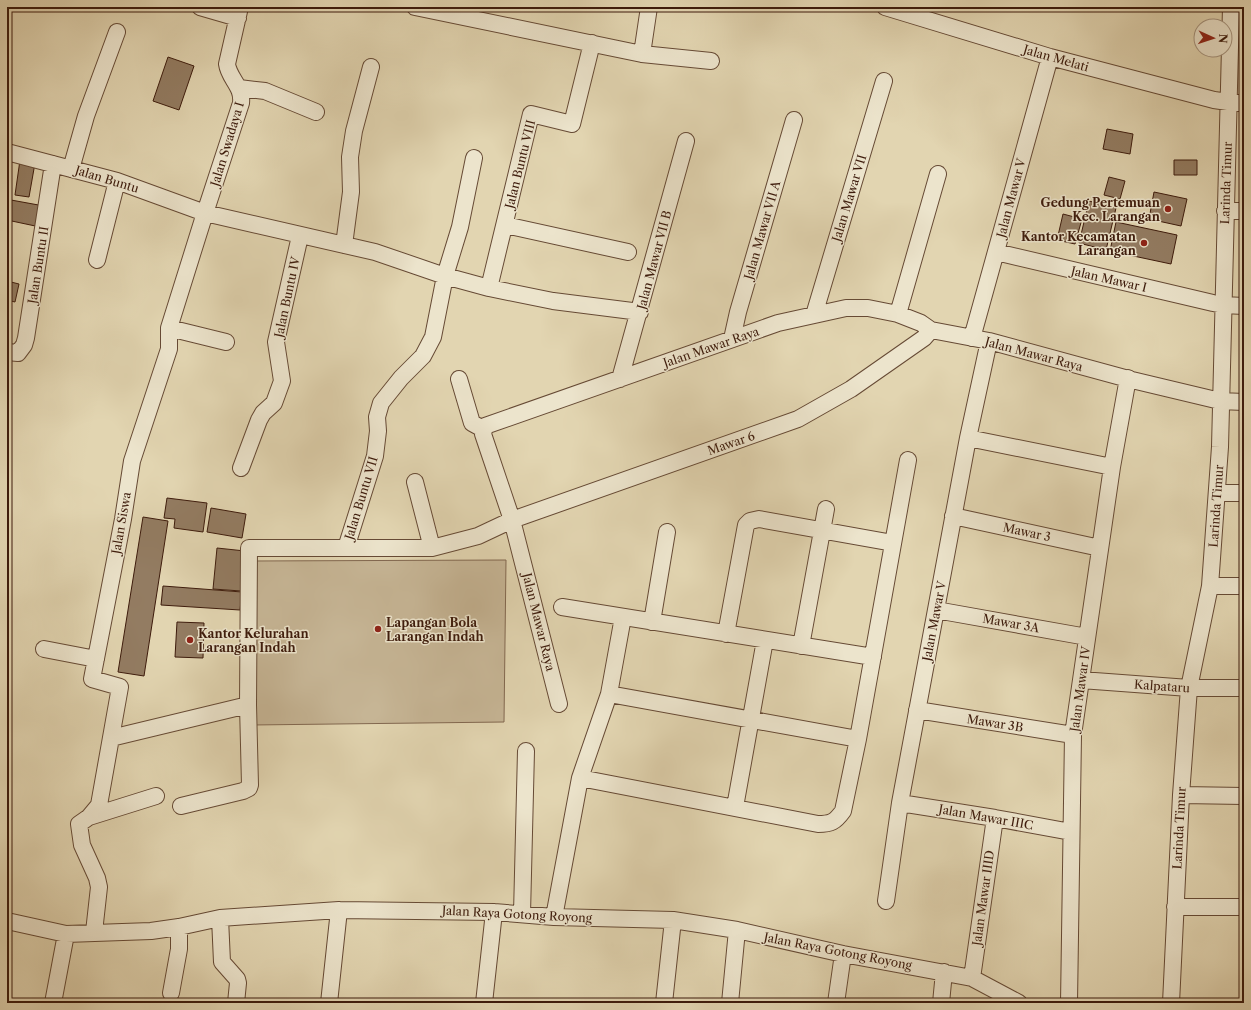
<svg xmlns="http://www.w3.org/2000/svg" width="1251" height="1010" font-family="'Libre Caslon Text',serif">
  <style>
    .park { fill: #c6b595; stroke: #826850 }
    .building { fill: #937c62; stroke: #3d1b0c }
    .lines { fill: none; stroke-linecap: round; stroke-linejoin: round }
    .street-casing { stroke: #664a35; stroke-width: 18 }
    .street { stroke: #ece4cc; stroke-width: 16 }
    .poi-dot { fill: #8f2418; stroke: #ece4cc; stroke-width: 1.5 }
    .labels { text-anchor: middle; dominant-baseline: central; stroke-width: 3; stroke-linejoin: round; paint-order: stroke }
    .street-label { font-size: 12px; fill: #3d1b0c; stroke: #ece4cc }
    .poi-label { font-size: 12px; font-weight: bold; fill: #3d1b0c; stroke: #ece4cc; text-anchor: end }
  </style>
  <rect width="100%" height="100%" fill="#e2d5b1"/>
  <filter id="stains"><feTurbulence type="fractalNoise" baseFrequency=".005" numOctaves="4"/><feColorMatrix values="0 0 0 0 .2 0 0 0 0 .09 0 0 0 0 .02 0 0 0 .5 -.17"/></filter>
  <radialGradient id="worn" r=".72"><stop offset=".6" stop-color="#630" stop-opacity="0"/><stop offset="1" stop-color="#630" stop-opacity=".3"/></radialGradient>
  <path class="park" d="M506,560L504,722L252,725V561Z"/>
  <path class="building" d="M168,57L194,66L179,110L153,101Z
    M1107,129L1133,134L1130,154L1103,149Z
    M20,160L35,163L29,197L15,195Z
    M1174,160H1197V175H1174Z
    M1109,177L1125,181L1120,199L1104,195Z
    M1154,192L1187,199L1181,226L1149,219Z
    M11,200L44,206L40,227L7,220Z
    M1089,201L1116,208L1106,250L1079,243Z
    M1063,214L1082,219L1075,244L1057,240Z
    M1116,222L1177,235L1171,264L1110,251Z
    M7,281L19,284L15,302L7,300Z
    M167,498L207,503L203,532L174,528L175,519L164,518Z
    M211,508L246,514L242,538L207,532Z
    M143,517L168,521L144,676L118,672Z
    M217,548L245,551L241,591L213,589Z
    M163,586L242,592L240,610L161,605Z
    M177,622L204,623L203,658L175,657Z"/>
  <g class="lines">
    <defs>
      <path id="street" d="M200,7L238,18
        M415,7L642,54
        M649,7L642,54L711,61
        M885,7L1050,57L1214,100L1228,102L1244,103
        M239,88L265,91L316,112
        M7,152L117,181L205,213L375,252L445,276L489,288L553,301L640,312
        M71,169L86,116L117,32
        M1225,211H1244
        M505,225L628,252
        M344,245L351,192L350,157L354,131L371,67
        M996,252L1213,303L1223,305L1244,306
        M97,260L117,181
        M489,288L531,114L572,124L592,43
        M898,314L938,174
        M814,315L884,81
        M169,328L226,342
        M972,338L1050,57
        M732,339L738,312L794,120
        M7,352L18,353L24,345L26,338L53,164
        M459,379L472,423L483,429
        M620,379L686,141
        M968,438L1112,467
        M241,468L259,420L263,413L274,403L282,381L276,342L300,236
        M415,482L432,548
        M1217,493H1244
        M953,516L1100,548
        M346,548L375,456L378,431L377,417L381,403L401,378L423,356L433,337L445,276L460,227L474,158
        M1210,586H1244
        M562,607L873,657
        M936,610L1087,637
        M652,622L667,532
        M726,634L746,525L750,521L759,519L893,543
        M801,646L826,509
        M44,649L96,659
        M1081,680L1189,688H1244
        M609,694L858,739
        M559,704L512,520L483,434L485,426L778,323L846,308H868L898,314L921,323L931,330L989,341L1132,380L1220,401L1244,402
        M917,710L1073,735
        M111,738L248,705
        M580,778L818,824C831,824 835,822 843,811L858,739L908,460
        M1181,795L1244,796
        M900,803L995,818L1071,832
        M181,806L243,791L249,788L250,785L248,705L249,548H432L478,536L512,520L798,419L851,389L924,338L931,330
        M735,807L765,640
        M89,817L156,796
        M886,901L900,803L968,438L989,341
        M1175,907H1244
        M522,914L526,751
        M554,917L580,778L609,694L623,617
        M220,918L222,962L237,979L238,983L236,1003
        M7,921L66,934L151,931L179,927L220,918L339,910L494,912L554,917L673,920L737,930L843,954L972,978L1019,1003
        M94,932L99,887L97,878L82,845L79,824L89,817L99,805L120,687L92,679L123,519L132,461L169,349V328L205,213L241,103C243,86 229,79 227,64L240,7
        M972,978L995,818
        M171,993L179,949V927
        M53,1003L66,934
        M329,1003L339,910
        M484,1003L494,912
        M664,1003L673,920
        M730,1003L737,930
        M836,1003L843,954
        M941,1003L944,972
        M1069,1003L1073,735L1112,467L1128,378
        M1171,1003L1181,795L1189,688L1210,586L1220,447L1231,7"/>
    </defs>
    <use href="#street" class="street-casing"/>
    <use href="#street" class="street"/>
  </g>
  <g class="poi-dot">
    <circle cx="1168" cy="209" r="4"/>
    <circle cx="1144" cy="243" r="4"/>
    <circle cx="378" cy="629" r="4"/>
    <circle cx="190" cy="640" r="4"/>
  </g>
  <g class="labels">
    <g class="street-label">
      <text transform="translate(1056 58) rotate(16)">Jalan Melati</text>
      <text transform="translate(227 144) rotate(-73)">Jalan Swadaya I</text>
      <text transform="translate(520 164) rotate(-76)">Jalan Buntu VIII</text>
      <text transform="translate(107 179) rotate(17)">Jalan Buntu</text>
      <text transform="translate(1226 183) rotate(-88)">Larinda Timur</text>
      <text transform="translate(849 198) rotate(-73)">Jalan Mawar VII</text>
      <text transform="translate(1011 198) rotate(-75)">Jalan Mawar V</text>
      <text transform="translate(762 230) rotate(-74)">Jalan Mawar VII A</text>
      <text transform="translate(654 260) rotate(-75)">Jalan Mawar VII B</text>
      <text transform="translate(38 265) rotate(-81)">Jalan Buntu II</text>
      <text transform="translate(1109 279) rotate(13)">Jalan Mawar I</text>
      <text transform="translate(287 297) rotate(-78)">Jalan Buntu IV</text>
      <text transform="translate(711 347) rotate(-19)">Jalan Mawar Raya</text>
      <text transform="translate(1034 354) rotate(15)">Jalan Mawar Raya</text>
      <text transform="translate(731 443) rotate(-19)">Mawar 6</text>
      <text transform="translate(361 498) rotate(-73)">Jalan Buntu VII</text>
      <text transform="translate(1216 506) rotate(-86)">Larinda Timur</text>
      <text transform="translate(121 523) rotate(-80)">Jalan Siswa</text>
      <text transform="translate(1027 532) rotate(12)">Mawar 3</text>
      <text transform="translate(934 621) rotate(-79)">Jalan Mawar V</text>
      <text transform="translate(539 622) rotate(76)">Jalan Mawar Raya</text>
      <text transform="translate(1011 623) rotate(10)">Mawar 3A</text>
      <text transform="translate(1162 686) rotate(4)">Kalpataru</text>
      <text transform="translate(1080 689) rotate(-82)">Jalan Mawar IV</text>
      <text transform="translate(995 723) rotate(9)">Mawar 3B</text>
      <text transform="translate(986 817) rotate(10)">Jalan Mawar IIIC</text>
      <text transform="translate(1179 828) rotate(-87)">Larinda Timur</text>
      <text transform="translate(983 898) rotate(-82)">Jalan Mawar IIID</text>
      <text transform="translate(517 914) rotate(3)">Jalan Raya Gotong Royong</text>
      <text transform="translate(838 951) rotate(11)">Jalan Raya Gotong Royong</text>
    </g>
    <g class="poi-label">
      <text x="1160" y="202">Gedung Pertemuan<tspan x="1160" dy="14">Kec. Larangan</tspan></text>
      <text x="1136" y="236">Kantor Kecamatan<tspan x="1136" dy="14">Larangan</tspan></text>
      <text x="386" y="622" text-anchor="start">Lapangan Bola<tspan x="386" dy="14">Larangan Indah</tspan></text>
      <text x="198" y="633" text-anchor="start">Kantor Kelurahan<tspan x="198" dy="14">Larangan Indah</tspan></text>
    </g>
  </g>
  <rect width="1251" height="1010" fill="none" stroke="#e2d5b1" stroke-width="24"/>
  <rect x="8" y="8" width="1235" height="994" fill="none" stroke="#3d1b0c" stroke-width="2"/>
  <rect x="12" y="12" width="1227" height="986" fill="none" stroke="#3d1b0c"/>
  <g transform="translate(1213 38) rotate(93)"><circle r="19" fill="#ece4cc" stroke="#a6947f"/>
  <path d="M0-3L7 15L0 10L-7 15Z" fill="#8f2418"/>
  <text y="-6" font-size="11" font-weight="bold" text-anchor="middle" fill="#3d1b0c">N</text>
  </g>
  <rect width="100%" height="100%" filter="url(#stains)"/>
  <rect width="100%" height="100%" fill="url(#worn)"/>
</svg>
